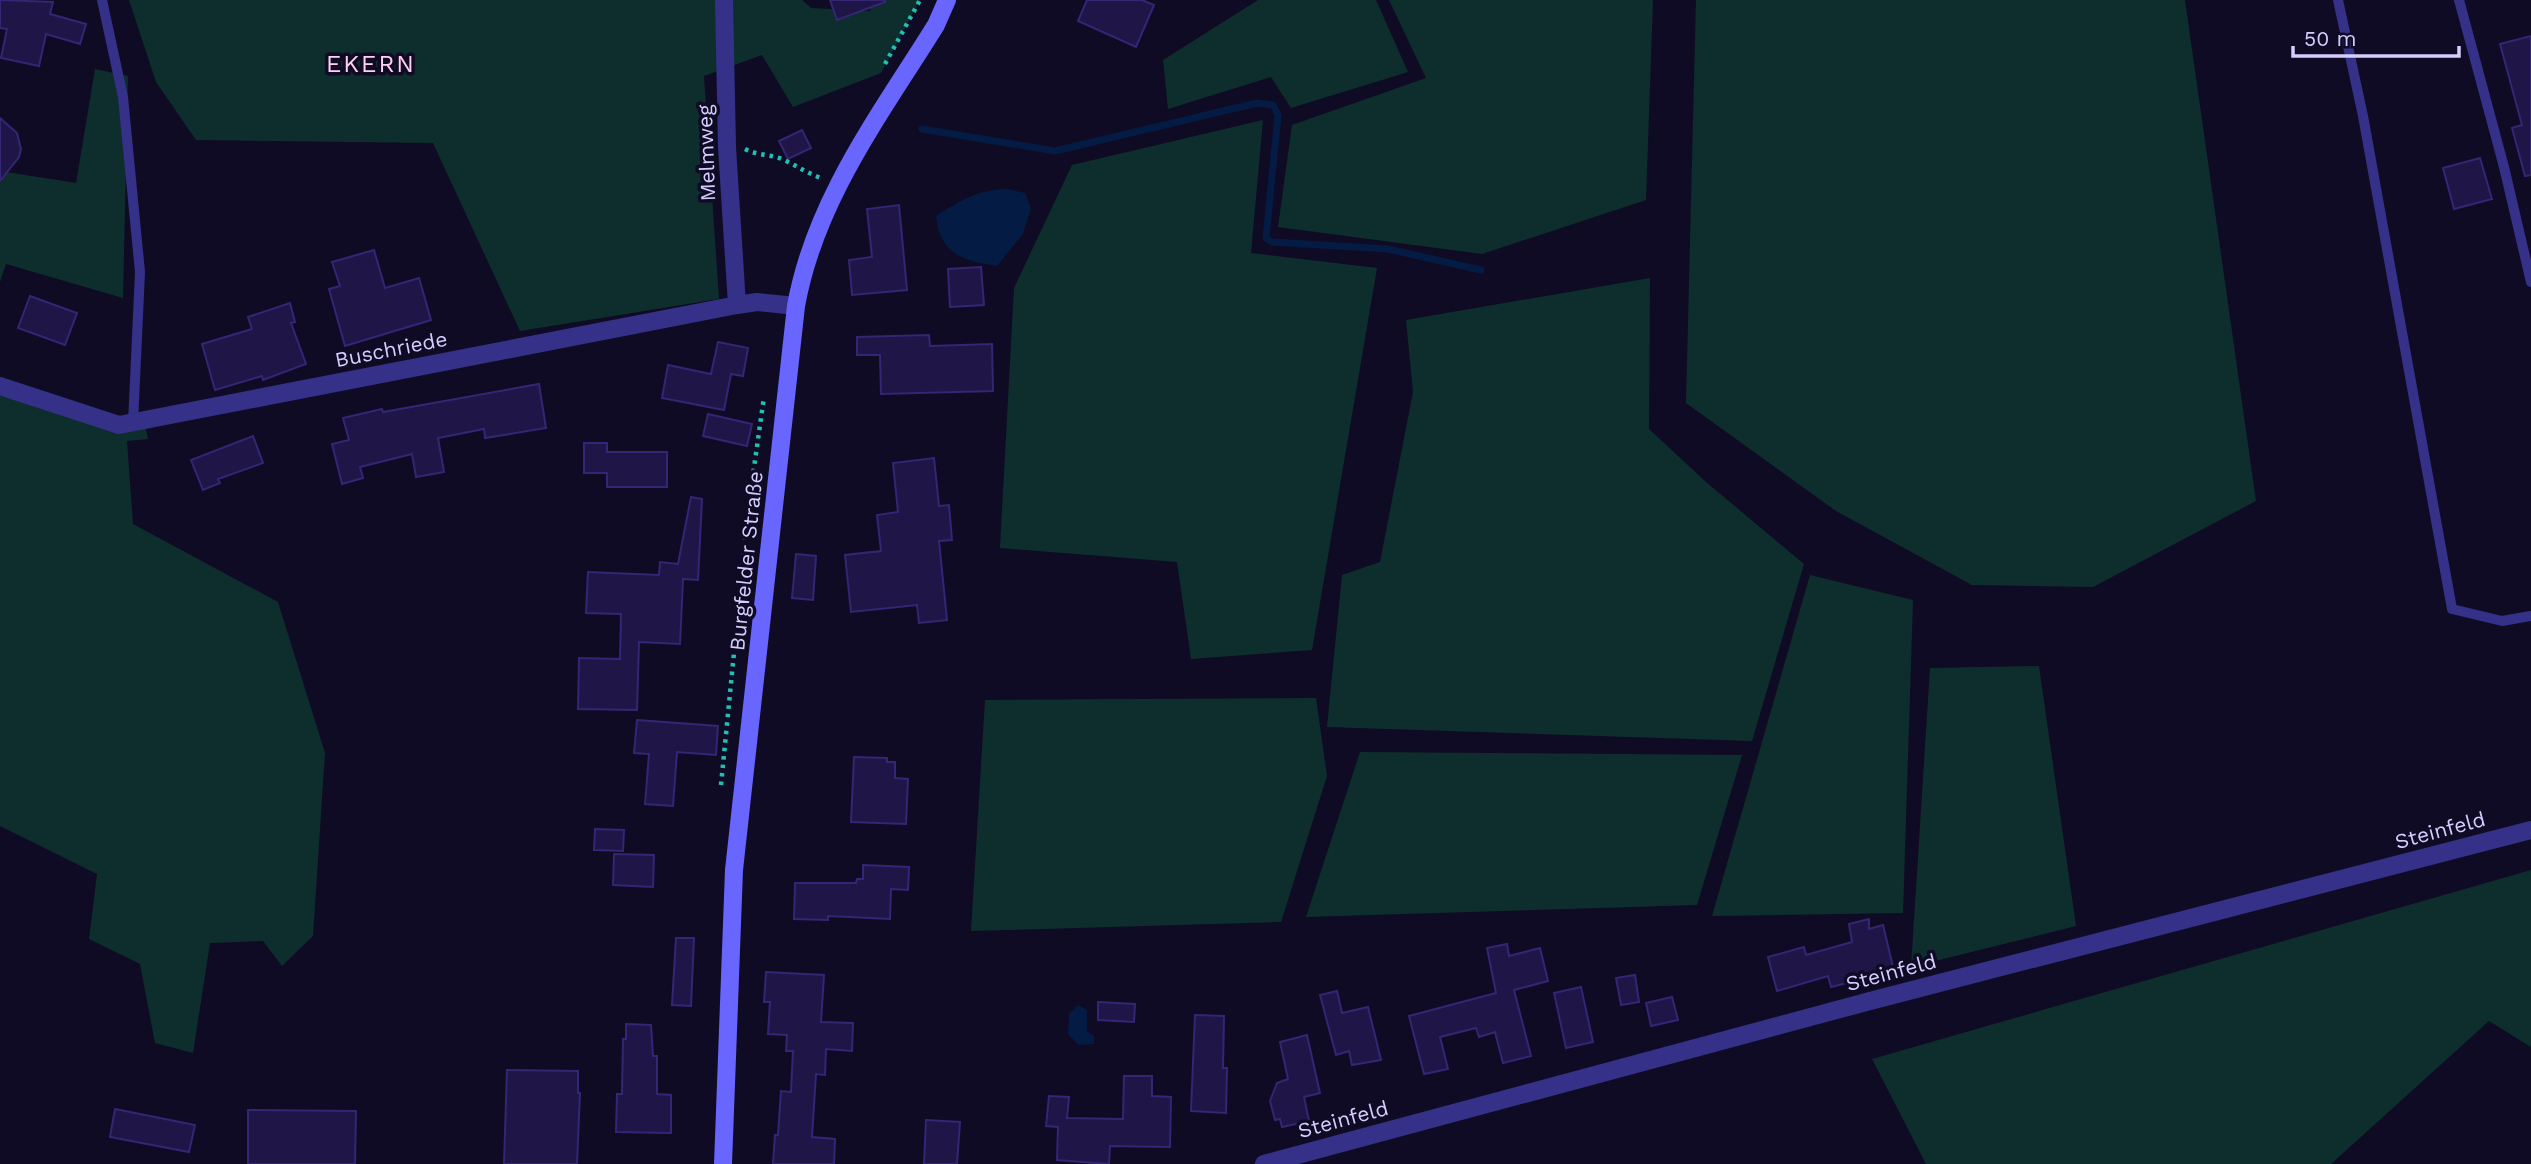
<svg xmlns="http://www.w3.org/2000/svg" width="2531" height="1164" font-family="'Work Sans',sans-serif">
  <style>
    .green { fill: #0e2e2d }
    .water { fill: #041b44 }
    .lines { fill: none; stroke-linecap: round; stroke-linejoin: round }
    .stream { stroke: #041b44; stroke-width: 7 }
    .building { fill: #1f1547; stroke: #352575; stroke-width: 2 }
    .path { stroke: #21c0b7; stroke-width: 4.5; stroke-dasharray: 3.5 5; stroke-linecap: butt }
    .lane { stroke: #353188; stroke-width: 10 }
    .street { stroke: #353188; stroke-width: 18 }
    .secondary { stroke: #6965ff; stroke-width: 18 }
    .labels { text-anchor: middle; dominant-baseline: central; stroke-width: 7; stroke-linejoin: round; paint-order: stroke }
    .street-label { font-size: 21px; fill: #d4ceff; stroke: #100b24 }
    .quarter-label { font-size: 24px; letter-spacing: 2px; fill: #ffd0ee; stroke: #100b24 }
  </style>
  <rect width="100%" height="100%" fill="#100b24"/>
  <path class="green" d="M129,0H802L811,8L870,11L872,0H920L881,73L793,107L762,55L704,76L719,299L520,331L433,143L196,140L156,82Z
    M1258,0H1376L1408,72L1291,108L1271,77L1168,109L1163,60Z
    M1389,0H1653L1646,200L1482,254L1278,227L1292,125L1426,78Z
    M1696,0H2185L2256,501L2093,587L1972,585L1836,511L1686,403Z
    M95,69L128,76L123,298L6,264L0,282V171L76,183Z
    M1263,120L1251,253L1377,268L1312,650L1191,659L1177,562L1000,548L1014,288L1072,165Z
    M1650,278L1649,429L1706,482L1804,564L1752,741L1327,727L1342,575L1380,562L1413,392L1406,320Z
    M0,386L119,425L144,420L148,439L127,441L133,524L278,602L325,753L313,936L282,966L263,941L210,943L193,1053L155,1043L140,964L89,939L97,874L0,826Z
    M1810,575L1913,600L1903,913L1712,916Z
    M2039,666L2076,926L1911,967L1930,668Z
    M1316,698L1327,776L1281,922L971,931L985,700Z
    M1360,752L1742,755L1697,905L1306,917Z
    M2531,870V1047L2489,1021L2331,1164H1926L1872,1059Z"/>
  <path class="water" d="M1007,189L1025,193L1031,208L1023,234L997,266C963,261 940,254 936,216C961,200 977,190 1007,189Z
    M1078,1005L1087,1010V1031L1094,1036V1044L1079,1045L1068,1034L1069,1014Z"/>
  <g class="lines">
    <path class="stream" d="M922,129L1055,151L1257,103L1273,105L1278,115L1266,238L1272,242L1388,249L1481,270"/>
  </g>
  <path class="building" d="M0,0L53,2L50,14L86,24L80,44L46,34L39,66L1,58L7,29L0,28Z
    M830,0H885V2L837,20Z
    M1087,0H1142L1154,5L1136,47L1078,21Z
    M2531,36V175L2525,176L2512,128L2522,125L2500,44Z
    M0,118L17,133L21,149L19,157L0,181Z
    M802,130L811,148L788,159L779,141Z
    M2480,158L2492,199L2454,209L2443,168Z
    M899,205L907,290L852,295L849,260L872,257L867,209Z
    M374,250L385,288L419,278L431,320L345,346L329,289L340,286L332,262Z
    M981,267L984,305L950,307L948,269Z
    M30,296L77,313L65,345L18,328Z
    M290,303L295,322L291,323L306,364L263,380L262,376L215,390L202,344L252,329L248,317Z
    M929,335L930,346L992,344L993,391L881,394L880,355H857V337Z
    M718,342L748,348L743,376L731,374L724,410L662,398L668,365L711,374Z
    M539,384L546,428L485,438L484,429L438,438L444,472L416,477L412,454L360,467L363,478L342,484L332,444L349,440L343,418L382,409L383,412Z
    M708,414L752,424L747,446L703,436Z
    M253,436L263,463L218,479L220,483L203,490L191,460Z
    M584,443H607V452H667V487H607V473H584Z
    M934,458L939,506L949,505L952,540L939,541L947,620L919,623L917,605L851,612L845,555L881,551L877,515L898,512L893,463Z
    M691,497L702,499L698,580L683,579L680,644L639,642L637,710L578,709L579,658L620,659L621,614L586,613L588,572L659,575L660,562L678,564Z
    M796,554L816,556L813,600L792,598Z
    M637,720L718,726L716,755L677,752L673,806L645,804L649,754L634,753Z
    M854,757L887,758V762H895V778L908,779L906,824L851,822Z
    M595,829L624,830L623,851L594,850Z
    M614,854L654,855L653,887L613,885Z
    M863,865L909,867L908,890L891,889L890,919L828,916V920L794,919L795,883H856L857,879H863Z
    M1869,919V929L1883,925L1894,971L1831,987L1828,976L1777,991L1768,957L1804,947L1806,955L1852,942L1849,924Z
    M676,938H694L691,1006L672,1005Z
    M1507,944L1509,956L1540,948L1548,981L1514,990L1531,1056L1503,1063L1495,1032L1479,1037L1476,1028L1440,1037L1448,1069L1424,1074L1409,1016L1496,993L1487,948Z
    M766,972L824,975L821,1022L853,1023L852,1051L826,1049L825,1075L816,1074L812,1137L835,1139L834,1164H773L775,1135H778L781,1091L791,1092L793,1051H786L787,1035L768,1034L770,1002H764Z
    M1635,975L1639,1002L1621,1005L1616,978Z
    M1581,987L1593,1042L1566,1048L1554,993Z
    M1337,991L1342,1013L1368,1007L1381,1060L1352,1065L1349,1051L1336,1055L1320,995Z
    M1672,997L1678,1020L1651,1026L1646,1003Z
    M1098,1002L1135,1004L1134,1022L1098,1020Z
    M1195,1015L1224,1016L1223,1068H1227L1226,1113L1191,1111Z
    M626,1024L651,1025L653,1056H657V1094L671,1095V1133L616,1132L617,1094H622L623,1039H626Z
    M1307,1035L1320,1093L1304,1097L1309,1121L1282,1127L1280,1119L1275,1120L1270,1101L1277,1083L1288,1079L1280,1042Z
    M507,1070L578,1071V1093H580L577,1164H504Z
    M1124,1076H1152V1096L1171,1097L1170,1147L1110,1146L1109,1164L1057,1160L1058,1127L1046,1126L1049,1096L1069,1097L1067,1118L1123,1119Z
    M115,1109L195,1125L189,1152L110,1137Z
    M248,1110L356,1111L355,1164H248Z
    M926,1120L960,1122L957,1164H924Z"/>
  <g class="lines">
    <path class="path" d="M885,64L920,0
      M745,149C758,156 772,154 784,160C797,166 807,173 821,178
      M721,785L748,510L764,397"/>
    <path class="lane" d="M102,0L123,97L140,272L133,423
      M2338,0L2363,116L2452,609L2502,621L2531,616
      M2459,0L2504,167L2531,282"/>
    <path class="street" d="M724,0L727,147L737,305
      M0,386L119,425L737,305L757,302L796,306
      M1264,1164L1870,1001L2531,830"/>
    <path class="secondary" d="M723,1164L734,870L796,306C815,200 880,115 936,25L947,0"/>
  </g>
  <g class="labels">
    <g class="street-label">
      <text transform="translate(706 153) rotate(-92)">Melmweg</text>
      <text transform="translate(391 349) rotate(-11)">Buschriede</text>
      <text transform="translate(746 561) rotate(-84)">Burgfelder Straße</text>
      <text transform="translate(2440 830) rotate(-15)">Steinfeld</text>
      <text transform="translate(1891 972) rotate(-15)">Steinfeld</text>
      <text transform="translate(1343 1119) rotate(-15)">Steinfeld</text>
    </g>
    <g class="quarter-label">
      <text x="371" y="64">EKERN</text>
    </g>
  </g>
  <path d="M2293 46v10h166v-10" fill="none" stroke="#d4ceff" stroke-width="3.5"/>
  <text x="2304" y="46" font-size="21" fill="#d4ceff" stroke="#100b24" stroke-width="5" paint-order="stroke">50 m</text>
</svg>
